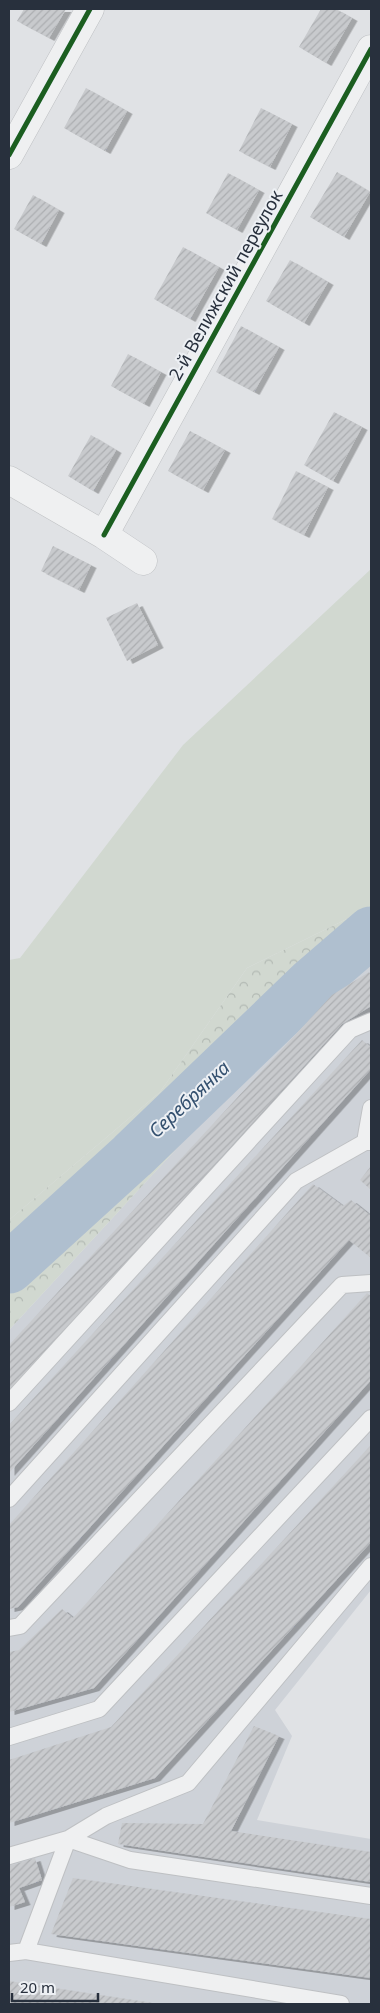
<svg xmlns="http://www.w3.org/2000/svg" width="380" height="2013" font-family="'Noto Sans',sans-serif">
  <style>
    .built { fill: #ced2d8 }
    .grass { fill: #d1d8d0 }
    .forest { fill: url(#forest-crowns) }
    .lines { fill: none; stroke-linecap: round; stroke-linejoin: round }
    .river { stroke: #afbfcf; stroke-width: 51 }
    .building { fill: url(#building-hatch); filter: url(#shadow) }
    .service-casing { stroke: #bec0c3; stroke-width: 18 }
    .minor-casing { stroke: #bec0c3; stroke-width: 29 }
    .service { stroke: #eff0f1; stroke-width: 16 }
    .minor { stroke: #eff0f1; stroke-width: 28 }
    .cycleway-casing { stroke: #edf0f4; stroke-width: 8 }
    .cycleway { stroke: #1b5e20; stroke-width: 5 }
    .labels { text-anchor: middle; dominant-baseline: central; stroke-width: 4; stroke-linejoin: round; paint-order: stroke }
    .street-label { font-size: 18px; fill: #28303d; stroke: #edf0f4 }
    .water-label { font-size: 19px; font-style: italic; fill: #34506f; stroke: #edf0f4 }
  </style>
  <defs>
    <pattern id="forest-crowns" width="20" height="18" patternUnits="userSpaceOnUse" patternTransform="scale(1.25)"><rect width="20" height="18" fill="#d1d8d0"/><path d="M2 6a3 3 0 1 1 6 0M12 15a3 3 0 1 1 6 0" fill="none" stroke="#b3bab4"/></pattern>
    <pattern id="building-hatch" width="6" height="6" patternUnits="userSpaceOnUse" patternTransform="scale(1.25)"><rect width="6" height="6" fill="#c8cacd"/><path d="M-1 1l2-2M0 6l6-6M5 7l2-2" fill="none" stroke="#acaeb1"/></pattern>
    <filter id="shadow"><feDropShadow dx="5.5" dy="3" stdDeviation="0" flood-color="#0004"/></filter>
  </defs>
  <rect width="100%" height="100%" fill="#e0e2e5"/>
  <path class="built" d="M371,958V1590L275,1710L292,1736L257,1820L371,1839V2004H9V1330L340,972Z"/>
  <path class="grass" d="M371,569V905L359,913L247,968L160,1092L9,1220V960L20,958L183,745Z"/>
  <path class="forest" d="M371,905V958L340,972L9,1330V1220L160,1092L247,968L359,913Z"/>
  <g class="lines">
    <path class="river" d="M9,1268L132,1156L313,982L371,932"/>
  </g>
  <path class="building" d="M24,9H66L49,38L17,21Z
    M321,9H336L352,18L326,63L299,47Z
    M86,88L127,111L105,151L64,128Z
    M261,108L292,124L270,167L239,151Z
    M337,172L370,192L344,237L310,217Z
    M228,173L259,190L237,230L206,213Z
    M33,195L59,210L41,244L14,229Z
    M183,247L219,267L190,319L154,299Z
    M290,260L328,282L304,323L266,301Z
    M241,326L279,347L254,392L216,372Z
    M128,354L161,372L144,404L111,386Z
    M334,412L362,427L333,481L304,465Z
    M190,431L225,450L203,490L168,471Z
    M91,435L116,450L93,491L68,476Z
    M296,471L328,487L304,535L272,519Z
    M53,546L91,565L79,590L41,571Z
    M137,603L158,645L127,661L106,618Z
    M369,972L371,975V1006L342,1024L9,1391V1345L332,995Z
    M362,1040L371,1047V1069L9,1473V1425Z
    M371,1166V1190L360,1180Z
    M313,1184L343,1206L351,1200L371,1216V1258L349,1240L18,1607L9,1609V1525Z
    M367,1293L371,1296V1380L94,1688L9,1712V1652L19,1650L62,1609L73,1618Z
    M371,1445V1542L155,1778L9,1823V1760L111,1727Z
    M254,1726L279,1736L231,1831L371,1852V1882L118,1844L122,1823L203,1824Z
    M35,1858L42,1880L19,1888L25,1902L9,1907V1866Z
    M73,1878L371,1919V1978L51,1934Z
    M9,1981L153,2003V2004H9Z"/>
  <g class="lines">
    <defs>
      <path id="service" d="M365,1142L371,1108
        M9,1403L350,1030L371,1021
        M9,1499L296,1181L365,1142H371
        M9,1628L20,1626L342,1285L371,1283
        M9,1737L99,1709L371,1418
        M9,1856L68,1839L106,1816L188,1783L371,1566
        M26,1951L68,1839L130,1860L371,1896
        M9,1953L26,1951L341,2004"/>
      <path id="minor" d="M9,155L90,9
        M9,480L104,535L143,561
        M104,535L371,49"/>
    </defs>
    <use href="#service" class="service-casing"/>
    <use href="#minor" class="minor-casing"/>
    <use href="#service" class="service"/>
    <use href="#minor" class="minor"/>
    <defs>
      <path id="cycleway" d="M9,155L90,9
        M104,535L371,49"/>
    </defs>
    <use href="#cycleway" class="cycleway-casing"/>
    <use href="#cycleway" class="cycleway"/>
  </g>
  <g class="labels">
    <g class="street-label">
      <text transform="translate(225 285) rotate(-61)">2-й Велижский переулок</text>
    </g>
    <g class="water-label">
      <text transform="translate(189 1099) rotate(-43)">Серебрянка</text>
    </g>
  </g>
  <rect width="380" height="2013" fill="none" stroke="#28303d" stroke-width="20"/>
  <path d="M12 1993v8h86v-8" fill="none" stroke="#28303d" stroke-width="2.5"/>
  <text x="20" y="1993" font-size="15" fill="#28303d" stroke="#edf0f4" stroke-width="4" paint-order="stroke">20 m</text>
</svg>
